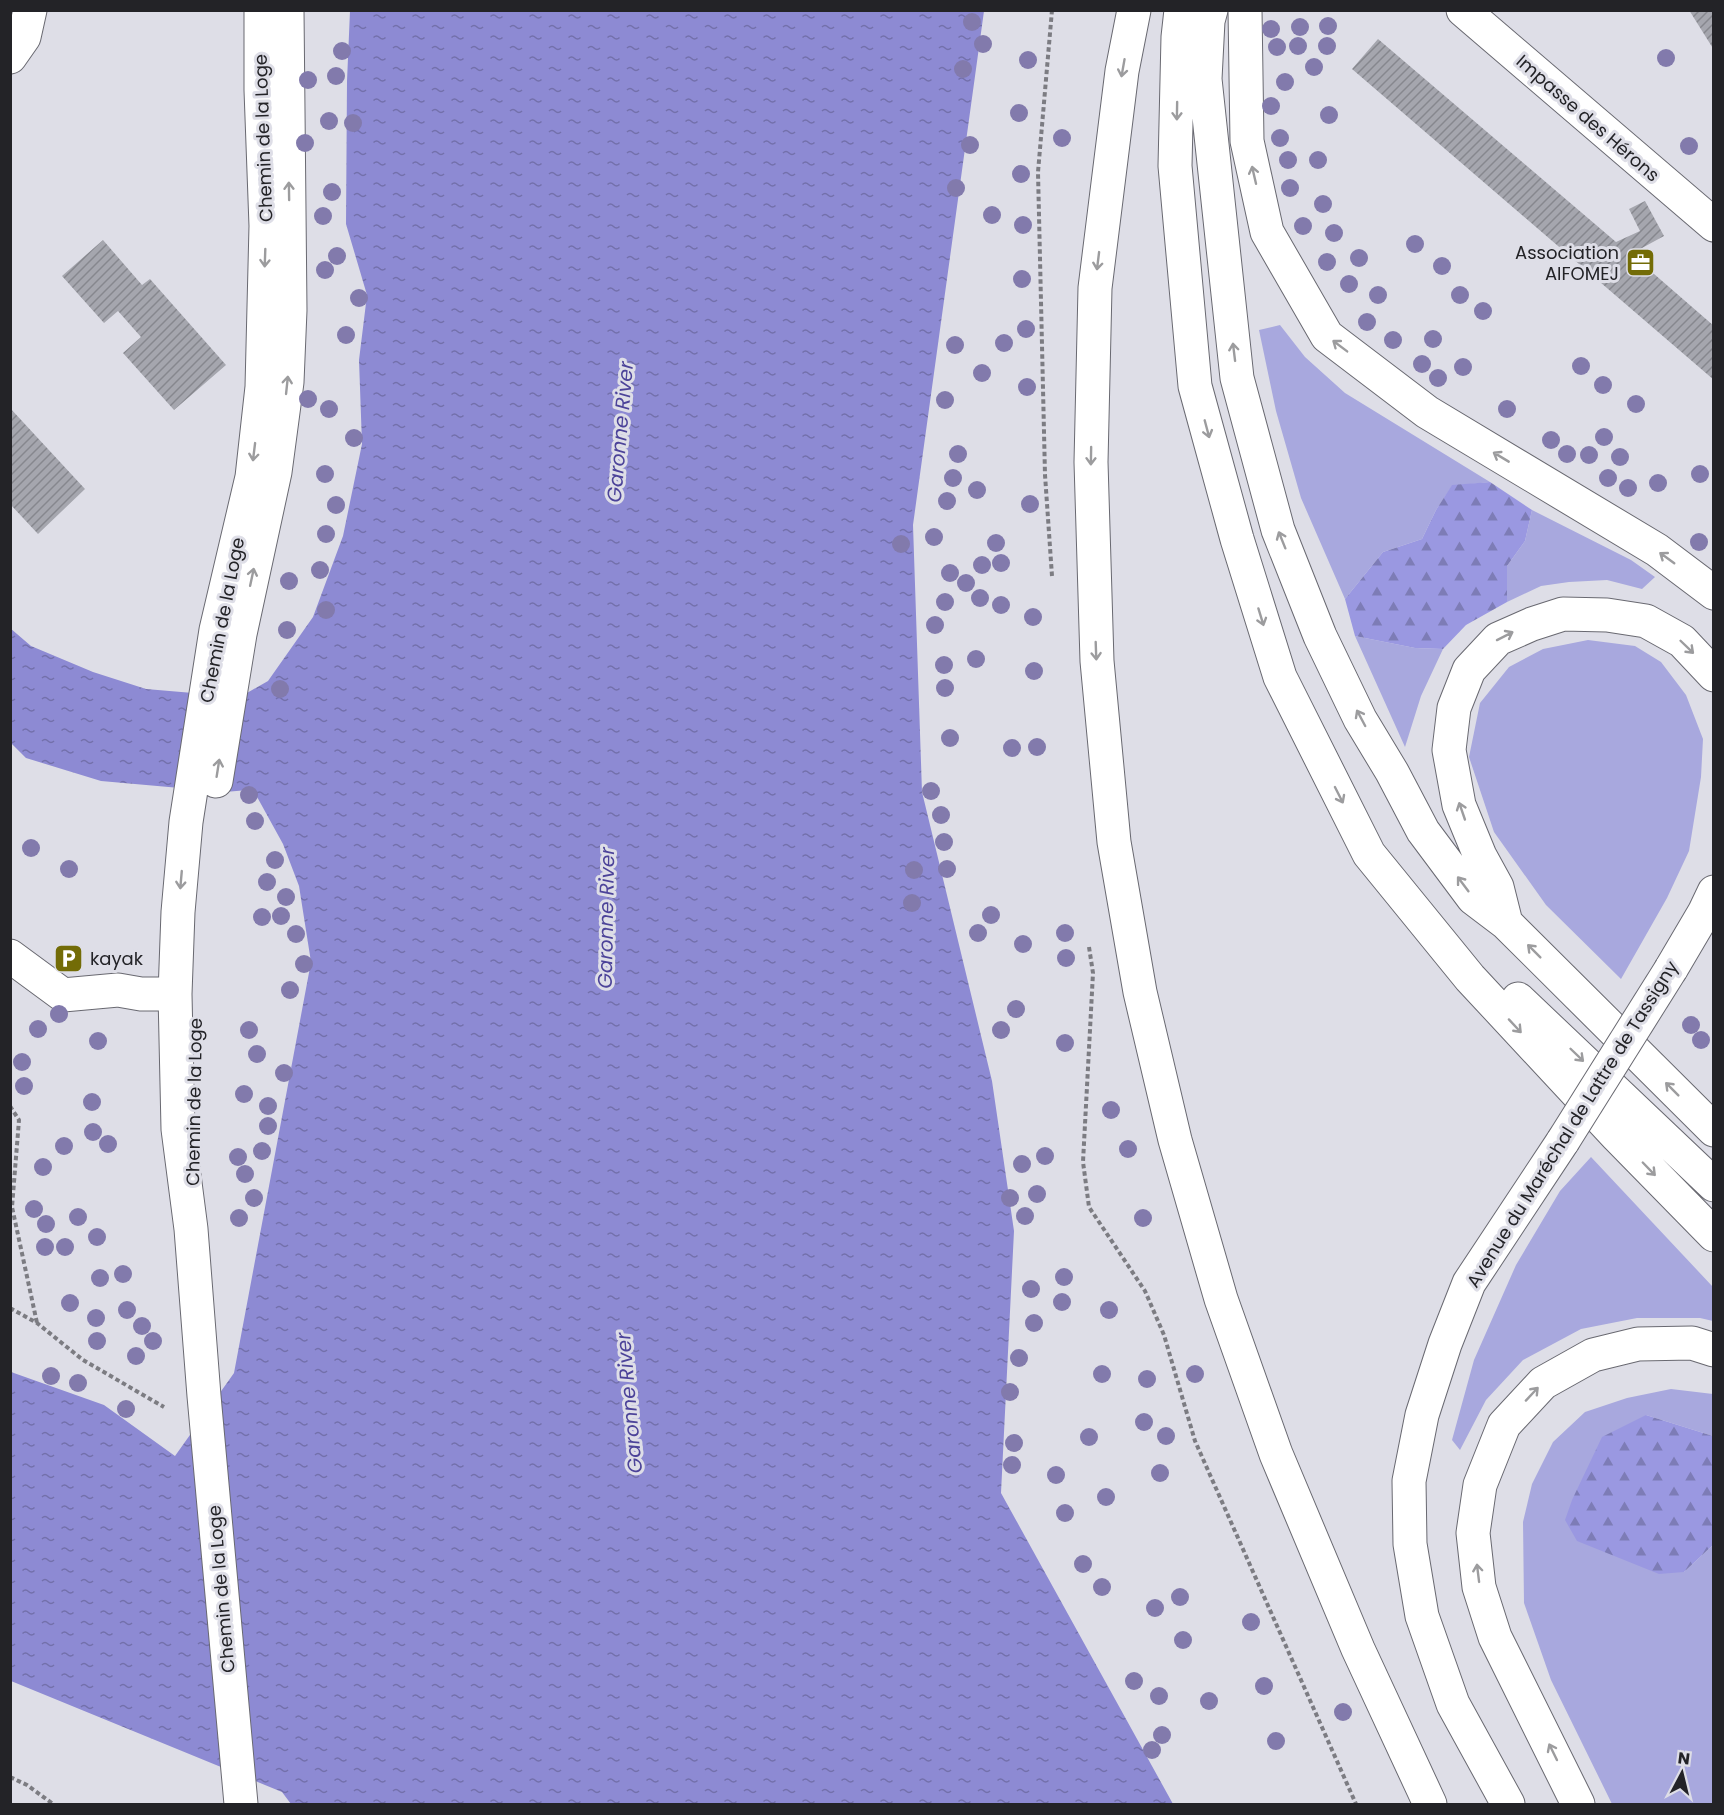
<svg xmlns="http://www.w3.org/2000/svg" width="1724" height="1815" font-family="Poppins,sans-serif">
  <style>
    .green { fill: #a8a8de }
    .forest { fill: url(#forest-firs) }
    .water { fill: url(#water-ripples) }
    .building { fill: url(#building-hatch) }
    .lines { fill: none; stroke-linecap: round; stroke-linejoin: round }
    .minor-casing { stroke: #696971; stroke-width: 35 }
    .major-casing { stroke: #696971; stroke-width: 35 }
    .highway-casing { stroke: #696971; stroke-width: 35 }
    .path { stroke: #7c7c82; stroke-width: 4; stroke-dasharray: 4.5 3; stroke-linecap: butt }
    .minor { stroke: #fff; stroke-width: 33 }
    .major { stroke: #fff; stroke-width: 33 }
    .highway { stroke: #fff; stroke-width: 33 }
    .major-bridge-casing { stroke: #696971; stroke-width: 35; stroke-linecap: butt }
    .major-bridge { stroke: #fff; stroke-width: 33 }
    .tree { fill: #827aac }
    .oneway { stroke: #9c9c9e }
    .labels { text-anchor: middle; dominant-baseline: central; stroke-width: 6; stroke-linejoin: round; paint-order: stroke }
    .street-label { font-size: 18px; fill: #232327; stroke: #dedee7 }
    .poi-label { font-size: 18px; fill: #232327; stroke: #dedee7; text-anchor: end }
    .water-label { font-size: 20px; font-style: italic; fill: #4c4399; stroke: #dedee7 }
  </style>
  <defs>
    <pattern id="forest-firs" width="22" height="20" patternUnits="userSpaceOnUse" patternTransform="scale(1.5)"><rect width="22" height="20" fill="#9a98e1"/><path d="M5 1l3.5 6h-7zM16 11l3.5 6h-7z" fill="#7d7cb6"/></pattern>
    <pattern id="water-ripples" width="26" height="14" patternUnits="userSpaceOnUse" patternTransform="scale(1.5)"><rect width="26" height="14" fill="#8d8ad3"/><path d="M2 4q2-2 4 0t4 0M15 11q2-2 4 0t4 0" fill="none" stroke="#7370ab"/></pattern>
    <pattern id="building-hatch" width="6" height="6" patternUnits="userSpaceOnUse" patternTransform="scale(1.5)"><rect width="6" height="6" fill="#a5a6ae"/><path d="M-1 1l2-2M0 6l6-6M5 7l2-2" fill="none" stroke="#86878e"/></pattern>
  </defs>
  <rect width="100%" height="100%" fill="#dedee7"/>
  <path class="green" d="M1280,325L1305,357L1345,393L1490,482L1452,486L1436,510L1422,539L1383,552L1345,599L1301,498L1276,411L1259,330Z
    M1532,510L1631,560L1655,577L1642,589L1607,580L1569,582L1541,586L1507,602V566L1525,541Z
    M1355,636L1415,648L1443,649L1421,696L1405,747Z
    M1588,640L1635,646L1661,662L1686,695L1703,739L1701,777L1689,851L1667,898L1621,979L1546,905L1494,832L1469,757L1480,703L1509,667L1543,649Z
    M1591,1157L1713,1287V1321L1700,1318H1637L1581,1329L1523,1360L1486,1400L1460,1450L1452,1440L1474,1360L1516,1265L1560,1191Z
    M1671,1389L1713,1394V1436L1646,1415L1684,1572L1713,1545V1804H1612L1551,1680L1524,1603L1523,1522L1532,1484L1553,1442L1585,1412L1627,1398Z"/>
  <path class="forest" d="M1490,482L1532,510L1525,541L1507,566V602L1466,625L1443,649L1415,648L1355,636L1345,599L1383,552L1422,539L1436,510L1452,485Z
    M1646,1415L1713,1436V1545L1684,1572L1659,1574L1577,1541L1565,1520L1572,1500L1602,1437Z"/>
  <path class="water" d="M350,11H984L913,525L922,792L992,1081L1014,1231L1001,1493L1173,1804H291L282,1792L11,1681V1372L104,1405L175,1456L234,1373L311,962L299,886L283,844L256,795L248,790L225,792L101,781L26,758L11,743L10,628L31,646L93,672L146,689L240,697L268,681L313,617L343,536L362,444L359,360L367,295L346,224L347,81Z"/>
  <path class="building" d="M1689,10H1714V50Z
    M1378,39L1616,242L1640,231L1629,209L1645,201L1664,236L1631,254L1714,326V380L1352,69Z
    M103,240L142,285L150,279L226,365L174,410L123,353L141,337L118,311L104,323L62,276Z
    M10,408L85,489L38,534L10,504Z"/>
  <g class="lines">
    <defs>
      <path id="minor" d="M1463,10L1714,225
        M10,57L24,37L30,10
        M216,781L240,634L275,472L287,382L290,310L287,10
        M10,956L63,995L118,990L141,994H175
        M241,1804L204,1396L191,1229L178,1129L175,994L178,912L186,822L216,630L252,477L262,387L266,226L261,90V10"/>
      <path id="major" d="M1134,10L1122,71L1095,288L1091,462L1097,661L1114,842L1140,992L1175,1140L1221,1299L1276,1454L1358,1649L1430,1804
        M1245,10L1247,141L1267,232L1327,336L1427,412L1657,550L1714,593
        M1671,969L1704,913L1714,892
        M1508,1804L1453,1704L1422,1616L1410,1544L1409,1481L1422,1415L1445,1344L1469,1283L1563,1141"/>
      <path id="highway" d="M1181,10L1178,37L1175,166L1195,386L1237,539L1280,677L1369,854L1470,978L1617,1136L1714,1235
        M1211,10L1208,21L1205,79L1237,378L1278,530L1320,636L1360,719L1392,772L1423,831L1473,898L1506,923L1714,1130
        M1506,923L1497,887L1480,856L1459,805L1449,750L1454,708L1469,670L1498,639L1532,624L1563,614L1607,615L1646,621L1682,641L1714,675
        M1518,999L1714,1185
        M1578,1804L1495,1637L1479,1587L1473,1533L1480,1485L1504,1425L1543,1383L1593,1355L1638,1344L1692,1343L1714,1350"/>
    </defs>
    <use href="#minor" class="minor-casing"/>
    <use href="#major" class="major-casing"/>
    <use href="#highway" class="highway-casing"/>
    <path class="path" d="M1052,576L1045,475L1038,172L1052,10
      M1089,947L1093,973L1083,1162L1089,1207L1145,1291L1164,1335L1195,1441L1356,1804
      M10,1106L19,1120L12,1207L37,1323
      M10,1308L37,1323L83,1360L164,1407
      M10,1777L27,1785L53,1804"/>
    <use href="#minor" class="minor"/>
    <use href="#major" class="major"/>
    <use href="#highway" class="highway"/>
    <defs>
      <path id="major-bridge" d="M1563,1141L1671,969"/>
    </defs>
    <use href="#major-bridge" class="major-bridge-casing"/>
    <use href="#major-bridge" class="major-bridge"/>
  </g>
  <g class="tree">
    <circle cx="972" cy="22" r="9"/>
    <circle cx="1328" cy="26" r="9"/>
    <circle cx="1300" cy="27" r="9"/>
    <circle cx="1271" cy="29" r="9"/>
    <circle cx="983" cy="44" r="9"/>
    <circle cx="1298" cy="46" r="9"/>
    <circle cx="1327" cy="46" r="9"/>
    <circle cx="1277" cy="47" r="9"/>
    <circle cx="342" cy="51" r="9"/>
    <circle cx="1666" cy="58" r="9"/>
    <circle cx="1028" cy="60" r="9"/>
    <circle cx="1314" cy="67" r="9"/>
    <circle cx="963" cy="69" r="9"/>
    <circle cx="336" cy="76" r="9"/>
    <circle cx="308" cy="80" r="9"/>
    <circle cx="1285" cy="82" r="9"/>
    <circle cx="1271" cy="106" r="9"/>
    <circle cx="1019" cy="113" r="9"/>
    <circle cx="1329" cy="115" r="9"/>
    <circle cx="329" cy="121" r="9"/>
    <circle cx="353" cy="123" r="9"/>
    <circle cx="1062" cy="138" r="9"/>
    <circle cx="1280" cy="138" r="9"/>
    <circle cx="305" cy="143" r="9"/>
    <circle cx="970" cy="145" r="9"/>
    <circle cx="1689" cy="146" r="9"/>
    <circle cx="1288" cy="160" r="9"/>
    <circle cx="1318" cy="160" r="9"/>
    <circle cx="1021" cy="174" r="9"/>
    <circle cx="956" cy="188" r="9"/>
    <circle cx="1290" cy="188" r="9"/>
    <circle cx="332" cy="192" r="9"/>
    <circle cx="1323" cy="204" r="9"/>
    <circle cx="992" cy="215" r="9"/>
    <circle cx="323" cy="216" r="9"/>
    <circle cx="1023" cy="225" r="9"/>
    <circle cx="1303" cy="226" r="9"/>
    <circle cx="1334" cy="233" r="9"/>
    <circle cx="1415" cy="244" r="9"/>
    <circle cx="337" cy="256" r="9"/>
    <circle cx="1359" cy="258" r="9"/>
    <circle cx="1327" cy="262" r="9"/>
    <circle cx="1442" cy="266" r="9"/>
    <circle cx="325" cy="270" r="9"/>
    <circle cx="1022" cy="279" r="9"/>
    <circle cx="1349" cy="284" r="9"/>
    <circle cx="1378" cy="295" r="9"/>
    <circle cx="1460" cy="295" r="9"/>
    <circle cx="359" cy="298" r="9"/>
    <circle cx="1483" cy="311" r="9"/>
    <circle cx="1367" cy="322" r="9"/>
    <circle cx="1026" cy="329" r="9"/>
    <circle cx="346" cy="335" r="9"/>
    <circle cx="1433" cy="339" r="9"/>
    <circle cx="1393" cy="340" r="9"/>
    <circle cx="1004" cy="343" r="9"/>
    <circle cx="955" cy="345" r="9"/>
    <circle cx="1422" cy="364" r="9"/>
    <circle cx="1581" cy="366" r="9"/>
    <circle cx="1463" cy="367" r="9"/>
    <circle cx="982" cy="373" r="9"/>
    <circle cx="1438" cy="378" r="9"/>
    <circle cx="1603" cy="385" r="9"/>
    <circle cx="1027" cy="387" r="9"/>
    <circle cx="308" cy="399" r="9"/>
    <circle cx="945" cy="400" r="9"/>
    <circle cx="1636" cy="404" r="9"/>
    <circle cx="329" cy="409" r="9"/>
    <circle cx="1507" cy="409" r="9"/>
    <circle cx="1604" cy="437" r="9"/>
    <circle cx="354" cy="438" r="9"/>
    <circle cx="1551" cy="440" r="9"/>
    <circle cx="958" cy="454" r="9"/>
    <circle cx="1567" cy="454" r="9"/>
    <circle cx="1589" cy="455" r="9"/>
    <circle cx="1620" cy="457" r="9"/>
    <circle cx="325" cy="474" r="9"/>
    <circle cx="1700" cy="474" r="9"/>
    <circle cx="953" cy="478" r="9"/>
    <circle cx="1608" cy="478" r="9"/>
    <circle cx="1658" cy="483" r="9"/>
    <circle cx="1628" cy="488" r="9"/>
    <circle cx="977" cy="490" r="9"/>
    <circle cx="947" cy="501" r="9"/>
    <circle cx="1030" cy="504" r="9"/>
    <circle cx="336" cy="505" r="9"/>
    <circle cx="326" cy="534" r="9"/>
    <circle cx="934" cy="537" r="9"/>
    <circle cx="1699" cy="542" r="9"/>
    <circle cx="996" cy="543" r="9"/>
    <circle cx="901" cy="544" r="9"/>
    <circle cx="1001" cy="563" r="9"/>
    <circle cx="982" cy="565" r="9"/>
    <circle cx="320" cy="570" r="9"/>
    <circle cx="950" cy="573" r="9"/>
    <circle cx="289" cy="581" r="9"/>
    <circle cx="966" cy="583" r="9"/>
    <circle cx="980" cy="598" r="9"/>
    <circle cx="945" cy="602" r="9"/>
    <circle cx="1001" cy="605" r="9"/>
    <circle cx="326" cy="610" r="9"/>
    <circle cx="1033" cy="617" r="9"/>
    <circle cx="935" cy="625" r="9"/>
    <circle cx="287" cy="630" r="9"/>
    <circle cx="976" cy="659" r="9"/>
    <circle cx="944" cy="665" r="9"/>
    <circle cx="1034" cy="671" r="9"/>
    <circle cx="945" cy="688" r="9"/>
    <circle cx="280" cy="689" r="9"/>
    <circle cx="950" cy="738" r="9"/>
    <circle cx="1037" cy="747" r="9"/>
    <circle cx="1012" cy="748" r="9"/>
    <circle cx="931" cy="791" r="9"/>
    <circle cx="249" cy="795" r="9"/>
    <circle cx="941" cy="815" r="9"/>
    <circle cx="255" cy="821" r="9"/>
    <circle cx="944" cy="842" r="9"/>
    <circle cx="31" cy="848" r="9"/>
    <circle cx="275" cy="860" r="9"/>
    <circle cx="69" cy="869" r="9"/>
    <circle cx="947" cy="869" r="9"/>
    <circle cx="914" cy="870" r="9"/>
    <circle cx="267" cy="882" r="9"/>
    <circle cx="286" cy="897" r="9"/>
    <circle cx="912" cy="903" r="9"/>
    <circle cx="991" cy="915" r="9"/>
    <circle cx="281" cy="916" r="9"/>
    <circle cx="262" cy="917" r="9"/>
    <circle cx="978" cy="933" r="9"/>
    <circle cx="1065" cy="933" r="9"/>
    <circle cx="296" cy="934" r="9"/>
    <circle cx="1023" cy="944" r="9"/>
    <circle cx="1066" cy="958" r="9"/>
    <circle cx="304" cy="964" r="9"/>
    <circle cx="290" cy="990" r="9"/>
    <circle cx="1016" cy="1009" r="9"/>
    <circle cx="59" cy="1014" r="9"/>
    <circle cx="1691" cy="1025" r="9"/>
    <circle cx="38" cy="1029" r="9"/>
    <circle cx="249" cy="1030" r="9"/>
    <circle cx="1001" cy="1030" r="9"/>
    <circle cx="1701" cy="1040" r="9"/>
    <circle cx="98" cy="1041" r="9"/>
    <circle cx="1065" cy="1043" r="9"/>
    <circle cx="257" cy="1054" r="9"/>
    <circle cx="22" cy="1062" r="9"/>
    <circle cx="284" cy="1073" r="9"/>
    <circle cx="24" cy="1086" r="9"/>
    <circle cx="244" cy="1094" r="9"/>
    <circle cx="92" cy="1102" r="9"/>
    <circle cx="268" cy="1106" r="9"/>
    <circle cx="1111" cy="1110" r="9"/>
    <circle cx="268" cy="1126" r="9"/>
    <circle cx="93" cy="1132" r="9"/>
    <circle cx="108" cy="1144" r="9"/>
    <circle cx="64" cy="1146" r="9"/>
    <circle cx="1128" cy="1149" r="9"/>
    <circle cx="262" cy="1151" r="9"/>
    <circle cx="1045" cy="1156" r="9"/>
    <circle cx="238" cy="1157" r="9"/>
    <circle cx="1022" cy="1164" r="9"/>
    <circle cx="43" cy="1167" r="9"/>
    <circle cx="245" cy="1174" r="9"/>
    <circle cx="1037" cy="1194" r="9"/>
    <circle cx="254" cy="1198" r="9"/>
    <circle cx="1010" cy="1198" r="9"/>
    <circle cx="34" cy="1209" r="9"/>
    <circle cx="1025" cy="1216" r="9"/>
    <circle cx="78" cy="1217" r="9"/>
    <circle cx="239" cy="1218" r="9"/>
    <circle cx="1143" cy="1218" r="9"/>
    <circle cx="46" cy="1224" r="9"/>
    <circle cx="97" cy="1237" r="9"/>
    <circle cx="45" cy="1247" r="9"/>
    <circle cx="65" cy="1247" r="9"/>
    <circle cx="123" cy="1274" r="9"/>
    <circle cx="1064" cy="1277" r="9"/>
    <circle cx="100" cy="1278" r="9"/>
    <circle cx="1031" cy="1289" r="9"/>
    <circle cx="1062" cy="1302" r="9"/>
    <circle cx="70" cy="1303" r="9"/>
    <circle cx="127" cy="1310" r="9"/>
    <circle cx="1109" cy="1310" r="9"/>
    <circle cx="96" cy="1318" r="9"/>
    <circle cx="1034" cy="1323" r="9"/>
    <circle cx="142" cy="1326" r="9"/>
    <circle cx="97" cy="1341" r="9"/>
    <circle cx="153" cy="1341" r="9"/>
    <circle cx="136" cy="1356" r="9"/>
    <circle cx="1019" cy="1358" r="9"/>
    <circle cx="1102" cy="1374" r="9"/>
    <circle cx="1195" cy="1374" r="9"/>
    <circle cx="51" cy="1376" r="9"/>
    <circle cx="1147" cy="1379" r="9"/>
    <circle cx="78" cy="1383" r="9"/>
    <circle cx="1010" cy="1392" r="9"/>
    <circle cx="126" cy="1409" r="9"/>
    <circle cx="1144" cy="1422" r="9"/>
    <circle cx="1166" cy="1436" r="9"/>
    <circle cx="1089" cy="1437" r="9"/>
    <circle cx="1014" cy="1443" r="9"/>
    <circle cx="1012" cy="1465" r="9"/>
    <circle cx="1160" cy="1473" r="9"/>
    <circle cx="1056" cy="1475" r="9"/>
    <circle cx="1106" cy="1497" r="9"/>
    <circle cx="1065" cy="1513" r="9"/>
    <circle cx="1083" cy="1564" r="9"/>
    <circle cx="1102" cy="1587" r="9"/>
    <circle cx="1180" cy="1597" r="9"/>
    <circle cx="1155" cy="1608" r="9"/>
    <circle cx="1251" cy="1622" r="9"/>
    <circle cx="1183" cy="1640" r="9"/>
    <circle cx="1134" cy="1681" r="9"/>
    <circle cx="1264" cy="1686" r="9"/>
    <circle cx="1159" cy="1696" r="9"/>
    <circle cx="1209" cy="1701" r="9"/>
    <circle cx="1343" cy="1712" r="9"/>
    <circle cx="1162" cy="1735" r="9"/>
    <circle cx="1276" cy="1741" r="9"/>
    <circle cx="1152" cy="1750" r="9"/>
  </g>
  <defs><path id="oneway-shaft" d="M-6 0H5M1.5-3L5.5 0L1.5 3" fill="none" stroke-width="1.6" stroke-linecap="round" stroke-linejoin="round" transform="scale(1.5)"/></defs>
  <g class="oneway">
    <use href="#oneway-shaft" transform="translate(1123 68) rotate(100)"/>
    <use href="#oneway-shaft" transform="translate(1177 111) rotate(91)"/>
    <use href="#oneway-shaft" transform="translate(1254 175) rotate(-103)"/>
    <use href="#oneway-shaft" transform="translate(289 191) rotate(-91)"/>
    <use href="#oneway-shaft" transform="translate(265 258) rotate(92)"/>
    <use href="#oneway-shaft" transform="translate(1098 261) rotate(97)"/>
    <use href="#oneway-shaft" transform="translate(1340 346) rotate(-143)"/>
    <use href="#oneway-shaft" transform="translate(1234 352) rotate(-97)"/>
    <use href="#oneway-shaft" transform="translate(287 385) rotate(-84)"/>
    <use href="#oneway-shaft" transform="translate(1207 429) rotate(75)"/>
    <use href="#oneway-shaft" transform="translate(254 452) rotate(97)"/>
    <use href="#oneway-shaft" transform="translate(1091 456) rotate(91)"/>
    <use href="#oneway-shaft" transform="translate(1501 457) rotate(-149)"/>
    <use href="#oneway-shaft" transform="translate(1282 540) rotate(-112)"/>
    <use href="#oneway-shaft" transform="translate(1667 558) rotate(-144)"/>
    <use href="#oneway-shaft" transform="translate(252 577) rotate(-78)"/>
    <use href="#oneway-shaft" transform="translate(1261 617) rotate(73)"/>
    <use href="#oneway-shaft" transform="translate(1505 636) rotate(-27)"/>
    <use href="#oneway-shaft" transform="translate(1687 647) rotate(44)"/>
    <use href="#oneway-shaft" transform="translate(1096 651) rotate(88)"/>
    <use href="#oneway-shaft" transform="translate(1361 718) rotate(-118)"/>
    <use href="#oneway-shaft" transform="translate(218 768) rotate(-81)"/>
    <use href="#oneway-shaft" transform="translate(1339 795) rotate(63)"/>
    <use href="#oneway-shaft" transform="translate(1462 811) rotate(-109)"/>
    <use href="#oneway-shaft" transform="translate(181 880) rotate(95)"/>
    <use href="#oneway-shaft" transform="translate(1463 884) rotate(-127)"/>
    <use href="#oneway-shaft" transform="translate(1534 951) rotate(-135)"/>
    <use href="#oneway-shaft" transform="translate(1515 1026) rotate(47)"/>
    <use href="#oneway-shaft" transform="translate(1577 1055) rotate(44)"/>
    <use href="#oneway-shaft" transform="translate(1672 1089) rotate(-135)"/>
    <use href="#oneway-shaft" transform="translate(1649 1169) rotate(46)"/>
    <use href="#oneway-shaft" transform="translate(1532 1394) rotate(-47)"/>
    <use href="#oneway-shaft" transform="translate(1478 1573) rotate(-97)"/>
    <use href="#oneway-shaft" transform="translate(1553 1752) rotate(-116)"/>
  </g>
  <defs>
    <symbol id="office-square" viewBox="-11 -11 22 22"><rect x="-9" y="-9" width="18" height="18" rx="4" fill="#736c07" stroke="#dedee7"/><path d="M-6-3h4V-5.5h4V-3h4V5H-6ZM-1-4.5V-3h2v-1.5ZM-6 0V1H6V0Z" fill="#fff"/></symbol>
    <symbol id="parking-square" viewBox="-11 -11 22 22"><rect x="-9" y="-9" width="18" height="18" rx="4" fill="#736c07" stroke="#dedee7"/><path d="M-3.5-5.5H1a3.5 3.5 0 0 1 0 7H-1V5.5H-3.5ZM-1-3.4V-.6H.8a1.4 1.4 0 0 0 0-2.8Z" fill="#fff"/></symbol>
  </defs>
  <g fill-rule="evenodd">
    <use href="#office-square" x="1624" y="246" width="33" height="33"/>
    <use href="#parking-square" x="52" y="942" width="33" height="33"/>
  </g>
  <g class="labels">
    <g class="street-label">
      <text transform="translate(1588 118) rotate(41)">Impasse des Hérons</text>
      <text transform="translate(263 138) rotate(-92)">Chemin de la Loge</text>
      <text transform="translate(222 620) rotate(-79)">Chemin de la Loge</text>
      <text transform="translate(194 1102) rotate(-89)">Chemin de la Loge</text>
      <text transform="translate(1572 1124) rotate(-58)">Avenue du Maréchal de Lattre de Tassigny</text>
      <text transform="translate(221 1589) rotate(-95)">Chemin de la Loge</text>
    </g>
    <g class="poi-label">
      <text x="1619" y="252">Association<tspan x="1619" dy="21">AIFOMEJ</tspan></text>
      <text x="90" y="958" text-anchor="start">kayak</text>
    </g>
    <g class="water-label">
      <text transform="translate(620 432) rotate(-85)">Garonne River</text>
      <text transform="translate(606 918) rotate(-89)">Garonne River</text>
      <text transform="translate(629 1403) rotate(-95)">Garonne River</text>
    </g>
  </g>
  <rect width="1724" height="1815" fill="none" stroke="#232327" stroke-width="24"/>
  <g transform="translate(1682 1773) rotate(7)" stroke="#dedee7" stroke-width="4.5" paint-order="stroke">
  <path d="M0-4.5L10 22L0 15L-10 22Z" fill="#232327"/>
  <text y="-9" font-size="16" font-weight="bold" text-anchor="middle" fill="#232327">N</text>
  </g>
</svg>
